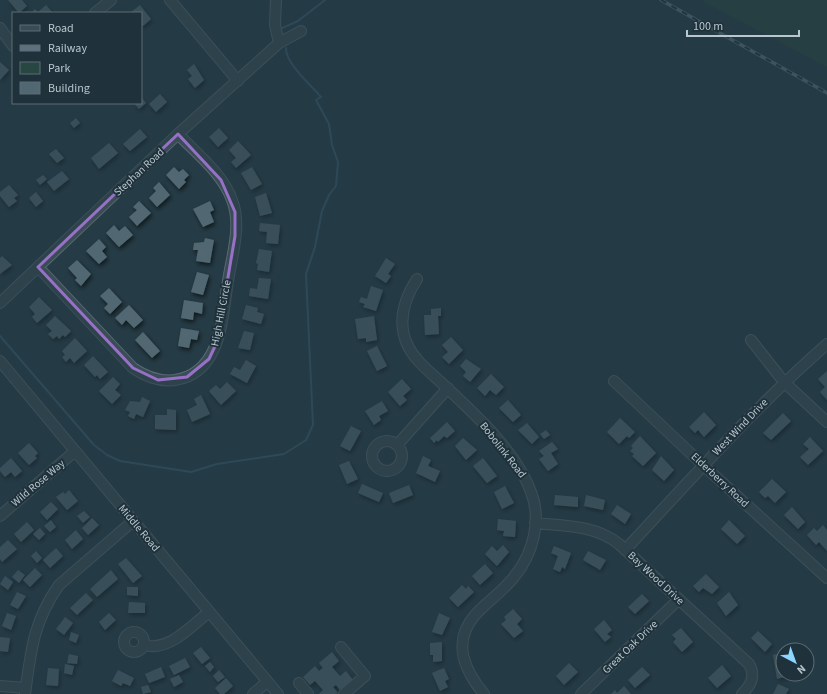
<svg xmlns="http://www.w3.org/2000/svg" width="827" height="694" font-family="'Source Sans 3',sans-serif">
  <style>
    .green { fill: #284642 }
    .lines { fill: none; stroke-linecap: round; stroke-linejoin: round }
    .stream { stroke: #385c6d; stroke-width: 2 }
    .building { fill: #516873; filter: url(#shadow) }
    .minor-casing { stroke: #596972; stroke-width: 12 }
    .minor { stroke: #3a4c55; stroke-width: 10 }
    .rail-casing { stroke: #5c717c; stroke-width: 3.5 }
    .rail { stroke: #1f313a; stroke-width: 2; stroke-dasharray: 6; stroke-linecap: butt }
    .marked { fill: none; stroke: #9671c6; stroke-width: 3; stroke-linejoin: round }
    .labels { text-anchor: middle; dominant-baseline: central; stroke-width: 4; stroke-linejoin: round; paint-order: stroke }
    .street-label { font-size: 11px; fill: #b8c6ce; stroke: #1f313a }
  </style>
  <defs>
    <filter id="shadow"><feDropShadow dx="1.5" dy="2.5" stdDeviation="2" flood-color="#0009"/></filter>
  </defs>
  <rect width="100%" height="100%" fill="#253b45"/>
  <path class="green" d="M701,0H827V67Z"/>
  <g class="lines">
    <path class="stream" d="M280,29L298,21L325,0
      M0,336L94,445L107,455L120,461L191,472L217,464L284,454L306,440L313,425L306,274L315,247L322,211L329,195L336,186L338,162L332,145L329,124L316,100L321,97C311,85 285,63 286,48"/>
  </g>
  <path class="building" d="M8,0H22L27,6L19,13Z
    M46,5L53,13H31L35,9L38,12Z
    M140,5L151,19L143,26L141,24V13H130Z
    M0,62L9,70L0,80Z
    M194,64L204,80L195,88L188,79L192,76L187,70Z
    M160,94L167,102L156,112L149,104Z
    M141,97L146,103L139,109L134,103H141Z
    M76,118L80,123L74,128L70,123Z
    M219,128L228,138L218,147L209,137Z
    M140,129L147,137L130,151L123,144Z
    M238,141L251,155L236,168L231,162L236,158L229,150Z
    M109,143L118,153L99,169L91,158Z
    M56,149L64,158L57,163L49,154Z
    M174,167L179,172L183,169L189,175L184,180L186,182L179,189L166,175Z
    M252,167L262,184L251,190L241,173Z
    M62,171L69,179L54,191L47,182Z
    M43,175L47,179L40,185L36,180Z
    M159,182L170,195L157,207L149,198L156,191L153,188Z
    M9,185L18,195L14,198L17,201L9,207L0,196V192Z
    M36,192L43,201L36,207L29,198Z
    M266,193L272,213L260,216L255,197Z
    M139,201L151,213L137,226L129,217L137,210L133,207Z
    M210,201L214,210L210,212L214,222L203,227L193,209Z
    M260,223L280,225L278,244L266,243L267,232L259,231Z
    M114,225L119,231L125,226L133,235L119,247L106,233Z
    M205,238L214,240L210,263L196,261L198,250H193L194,243L204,242Z
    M99,239L106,247L102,251L107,257L99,264L86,251Z
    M259,249L272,251L269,272L257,270L258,264L256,263Z
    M2,256L12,265L0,274V258Z
    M386,258L395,264L388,274L391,276L386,283L375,276Z
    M77,260L91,274L81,286L75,280L77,278L68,268Z
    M197,272L209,275L203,295L191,292Z
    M259,278L271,279L268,299L249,296L250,288L257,289Z
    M371,286L383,290L376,311L363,307L365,304L359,302L361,297L367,299Z
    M109,288L122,302L110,314L104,308L108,304L100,296Z
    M39,297L52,310L37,323L32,317L35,314L29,307Z
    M184,300L203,303L202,314L194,312L193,320L181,318Z
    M129,305L143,320L134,328L126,320L122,325L115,318Z
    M246,305L258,308L257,312L264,314L261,324L242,319Z
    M441,308V316H438L439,334L425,335L424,315H431V309Z
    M55,316L71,331L65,337L63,335L59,339L57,336L53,339L48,334L52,331L46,325Z
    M374,316L377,340L366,342V338L358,339L355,319Z
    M181,328L199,331L197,340L191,339L189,348L178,346Z
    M244,331L254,333L250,350L238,348Z
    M143,332L160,351L152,358L135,340Z
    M451,337L463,350L449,364L442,357L448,352L442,345Z
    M75,338L87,351L74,363L70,358L66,362L62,357L65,355L62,351Z
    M377,346L387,366L377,371L367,351Z
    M93,356L108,372L100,379L97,375L95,377L84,365Z
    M466,359L481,369L470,382L463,376L466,372L460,366Z
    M246,360L256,366L247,383L230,374L234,367L240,370Z
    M827,371V400L820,392L825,387L818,379Z
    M491,374L504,387L496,395L490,390L485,396L477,388Z
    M113,377L120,384L115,390L121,395L112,404L99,391Z
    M402,379L411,389L403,396L407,400L400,406L388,392Z
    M227,382L236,391L221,405L209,391L216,385L220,389Z
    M201,395L210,414L192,422L187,410L197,405L194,399Z
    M142,397L150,401L143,417L136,414L134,419L128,416L130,412L125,410L130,401L140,402Z
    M508,400L521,415L513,422L499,408Z
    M382,401L388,411L379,416L381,420L374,425L365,411Z
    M167,409L176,410V430L155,429V415H167Z
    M704,412L716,425L704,437L698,430L695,433L689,427Z
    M783,413L791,421L771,440L763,433Z
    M620,418L635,432L629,438L627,436L619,444L607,432Z
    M447,422L455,431L447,438L444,436L438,442L437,440L434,443L430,438Z
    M527,423L539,437L532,444L518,430Z
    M351,426L361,431L350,451L340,446Z
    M546,430L550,435L544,439L540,434Z
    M640,436L656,453L643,466L632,456L634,454L630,451L633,448L631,446Z
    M810,437L823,451L808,465L800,457L809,449L803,444Z
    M463,438L477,450L466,460L455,446Z
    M552,442L558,449L551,453L558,464L548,471L539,459L544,456L539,451Z
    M29,443L38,453L35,456L37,458L29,465L18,453Z
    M423,456L431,460L428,466L440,471L435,482L416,473Z
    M661,456L674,470L664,481L652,470Z
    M11,458L22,471L15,477L11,472L5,477L0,471V468Z
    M483,458L497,476L487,483L473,466Z
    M349,461L358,479L347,484L339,465Z
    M772,479L786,492L775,503L768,496L765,498L759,492Z
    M362,484L383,493L379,502L358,493Z
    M409,485L413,495L393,503L389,493Z
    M505,486L514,503L502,509L494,492Z
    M69,490L78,501L67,510L56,497L63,492L65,494Z
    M555,495L578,497V507L554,505Z
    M586,495L605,500L603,510L584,506Z
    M51,502L58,509L47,520L40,512Z
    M617,505L631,514L625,524L611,514Z
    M792,507L805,522L798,529L784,515Z
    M84,511L90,517L83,523L77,516Z
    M92,518L99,525L88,535L82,528Z
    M498,519L516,521L515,537L503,536L504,531L497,530Z
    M51,520L56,527L50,532L44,526Z
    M729,520L745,536L737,544L721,529Z
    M27,522L34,530L21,542L14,534Z
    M823,525L827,530V551L819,542L816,545L807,535L814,528L817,531Z
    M40,528L45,534L39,540L33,534Z
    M76,530L83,539L72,549L65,540Z
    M8,540L17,549L2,562L0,559V547Z
    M503,545L509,552L497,566L485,554L492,546L497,551Z
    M554,546L571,553L565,569L562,567L560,572L553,569L558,556L551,553Z
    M56,548L63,556L50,568L43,560Z
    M36,551L42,558L37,563L31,556Z
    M588,551L606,560L600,570L583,560Z
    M126,558L142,576L133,583L118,564Z
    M485,564L493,573L480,585L472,576Z
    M35,568L42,575L30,587L23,580Z
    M18,570L25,575L19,583L12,577Z
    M111,570L118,579L97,597L90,589Z
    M706,574L719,587L712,594L703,588L699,592L693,586Z
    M5,576L13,582L8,590L0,584Z
    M462,585L466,589L468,586L474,592L458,607L449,598Z
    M127,587H138V596L127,595Z
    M17,592L26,596L18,609L10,605Z
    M729,592L738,605L726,616L717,603Z
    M86,593L93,600L77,615L70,608Z
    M642,594L649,601L635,614L628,607Z
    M129,602L145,603V613H128Z
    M513,609L522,619L517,624L523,631L514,638L501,624L506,620L504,617Z
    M7,613L16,616L11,630L2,626Z
    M109,613L116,620L105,630L99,622Z
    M439,613L450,618L442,635L432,632Z
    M65,617L73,623L64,635L56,629Z
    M604,620L612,630L607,634L611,637L605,642L594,629Z
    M681,628L693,642L682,652L673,642L676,639L672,635Z
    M758,631L772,644L765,652L751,638Z
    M71,632L79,635L76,643L69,640Z
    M0,637L10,638L8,652L0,651Z
    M442,642V661L433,662V655H430V643Z
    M201,647L210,658L202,664L193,653Z
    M332,652L339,661L332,667L340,676L346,671L353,680L340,690L336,685L333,687L338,693L336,694H319L323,690L315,681L310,685L303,677L315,666L319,671L323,668L319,663Z
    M782,653L783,674H788V676L777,679L773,655Z
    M69,654L78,656L77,664L67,663Z
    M185,658L190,667L174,675L169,666Z
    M210,662L214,667L210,672L205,666Z
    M569,663L578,672L564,685L556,676Z
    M65,664L74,666L72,675L64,673Z
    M722,665L731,676L717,688L708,678Z
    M161,667L165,677L149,683L145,674Z
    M642,667L650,675L635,688L628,680Z
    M48,668L59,669L58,686L46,685Z
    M444,668L449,679L445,681L448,687L440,691L432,673Z
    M118,670L134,678L130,686L123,683L121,686L112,681Z
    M219,670L225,677L218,682L213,676Z
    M179,675L183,682L174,687L170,679Z
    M226,678L233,686L224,694H220L215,688Z
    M778,684L789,689L786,694H773Z
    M148,685L151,692L143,694L141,687Z
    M624,686L631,694H611L615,690L617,693Z"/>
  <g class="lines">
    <defs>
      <path id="minor" d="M170,0L238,81
        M276,0L275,25L279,43
        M95,13L111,0
        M0,28L13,46
        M38,267L133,368C146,377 159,382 175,380C222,373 222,317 228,281C232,255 242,225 232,200C223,174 197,154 178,134
        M417,279C404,299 397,321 407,344C415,362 434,375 448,389C478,417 517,453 531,492C542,520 533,554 514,577C503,591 487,602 475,615C451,643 465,671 484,694
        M0,303L178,134L279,43L301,31
        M751,340L784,382L827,422
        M0,361L278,694
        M614,381L703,465L827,578
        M372 456a15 15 0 1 1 30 0a15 15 0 1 1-30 0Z
        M398,444L448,388
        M0,516L75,451
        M535,523C565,526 595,525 619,544L749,664C756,676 751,685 742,694
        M625,550C691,479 755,407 827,344
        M124 642a10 10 0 1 1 20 0a10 10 0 1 1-20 0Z
        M144,645C169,652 191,626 209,612
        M341,647L365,676L344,694
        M299,683L308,694
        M0,686L26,688
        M25,694C31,651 33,622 59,585L133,521
        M253,694L267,682
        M581,694L679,599"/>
    </defs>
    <use href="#minor" class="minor-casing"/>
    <use href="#minor" class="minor"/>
    <defs>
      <path id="rail" d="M661,0L827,93"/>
    </defs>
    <use href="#rail" class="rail-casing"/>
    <use href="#rail" class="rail"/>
  </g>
  <path d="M0 0H827V694H0ZM178,134L221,180L235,212V236L217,342L209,359L187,377L158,380L133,368L38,267Z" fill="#253b45" fill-opacity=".55" fill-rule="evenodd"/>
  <path class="marked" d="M178,134L221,180L235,212V236L217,342L209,359L187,377L158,380L133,368L38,267Z"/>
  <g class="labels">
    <g class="street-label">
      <text transform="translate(139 172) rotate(-43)">Stephan Road</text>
      <text transform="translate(221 313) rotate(-79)">High Hill Circle</text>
      <text transform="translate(740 427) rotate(-46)">West Wind Drive</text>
      <text transform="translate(503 450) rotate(52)">Bobolink Road</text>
      <text transform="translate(720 480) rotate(43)">Elderberry Road</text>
      <text transform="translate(38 483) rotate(-40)">Wild Rose Way</text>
      <text transform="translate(139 528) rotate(50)">Middle Road</text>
      <text transform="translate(656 578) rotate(43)">Bay Wood Drive</text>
      <text transform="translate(630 647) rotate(-44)">Great Oak Drive</text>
    </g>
  </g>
  <rect x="12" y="12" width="130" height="92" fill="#1f313a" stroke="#5c6d75"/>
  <rect x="20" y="25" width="20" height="6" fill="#3a4c55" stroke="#5c6d75"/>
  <text x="48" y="32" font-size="12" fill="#b8c6ce">Road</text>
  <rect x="20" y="45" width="20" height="6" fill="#5c717c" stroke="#5c6d75"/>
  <text x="48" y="52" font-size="12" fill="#b8c6ce">Railway</text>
  <rect x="20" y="62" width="20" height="12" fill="#284642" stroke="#5c6d75"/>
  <text x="48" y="72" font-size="12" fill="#b8c6ce">Park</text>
  <rect x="20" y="82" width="20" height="12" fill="#516873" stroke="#5c6d75"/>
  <text x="48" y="92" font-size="12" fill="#b8c6ce">Building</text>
  <g transform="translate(795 662) rotate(139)"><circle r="19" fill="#1f313a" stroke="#5c6d75"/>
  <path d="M0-3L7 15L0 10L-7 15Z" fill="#8cd6ff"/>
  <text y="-6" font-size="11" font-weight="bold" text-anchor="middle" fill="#b8c6ce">N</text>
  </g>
  <path d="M687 30v6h112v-6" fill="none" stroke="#b8c6ce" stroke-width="2"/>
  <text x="693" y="30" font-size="12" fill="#b8c6ce" stroke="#1f313a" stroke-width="3" paint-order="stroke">100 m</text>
</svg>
